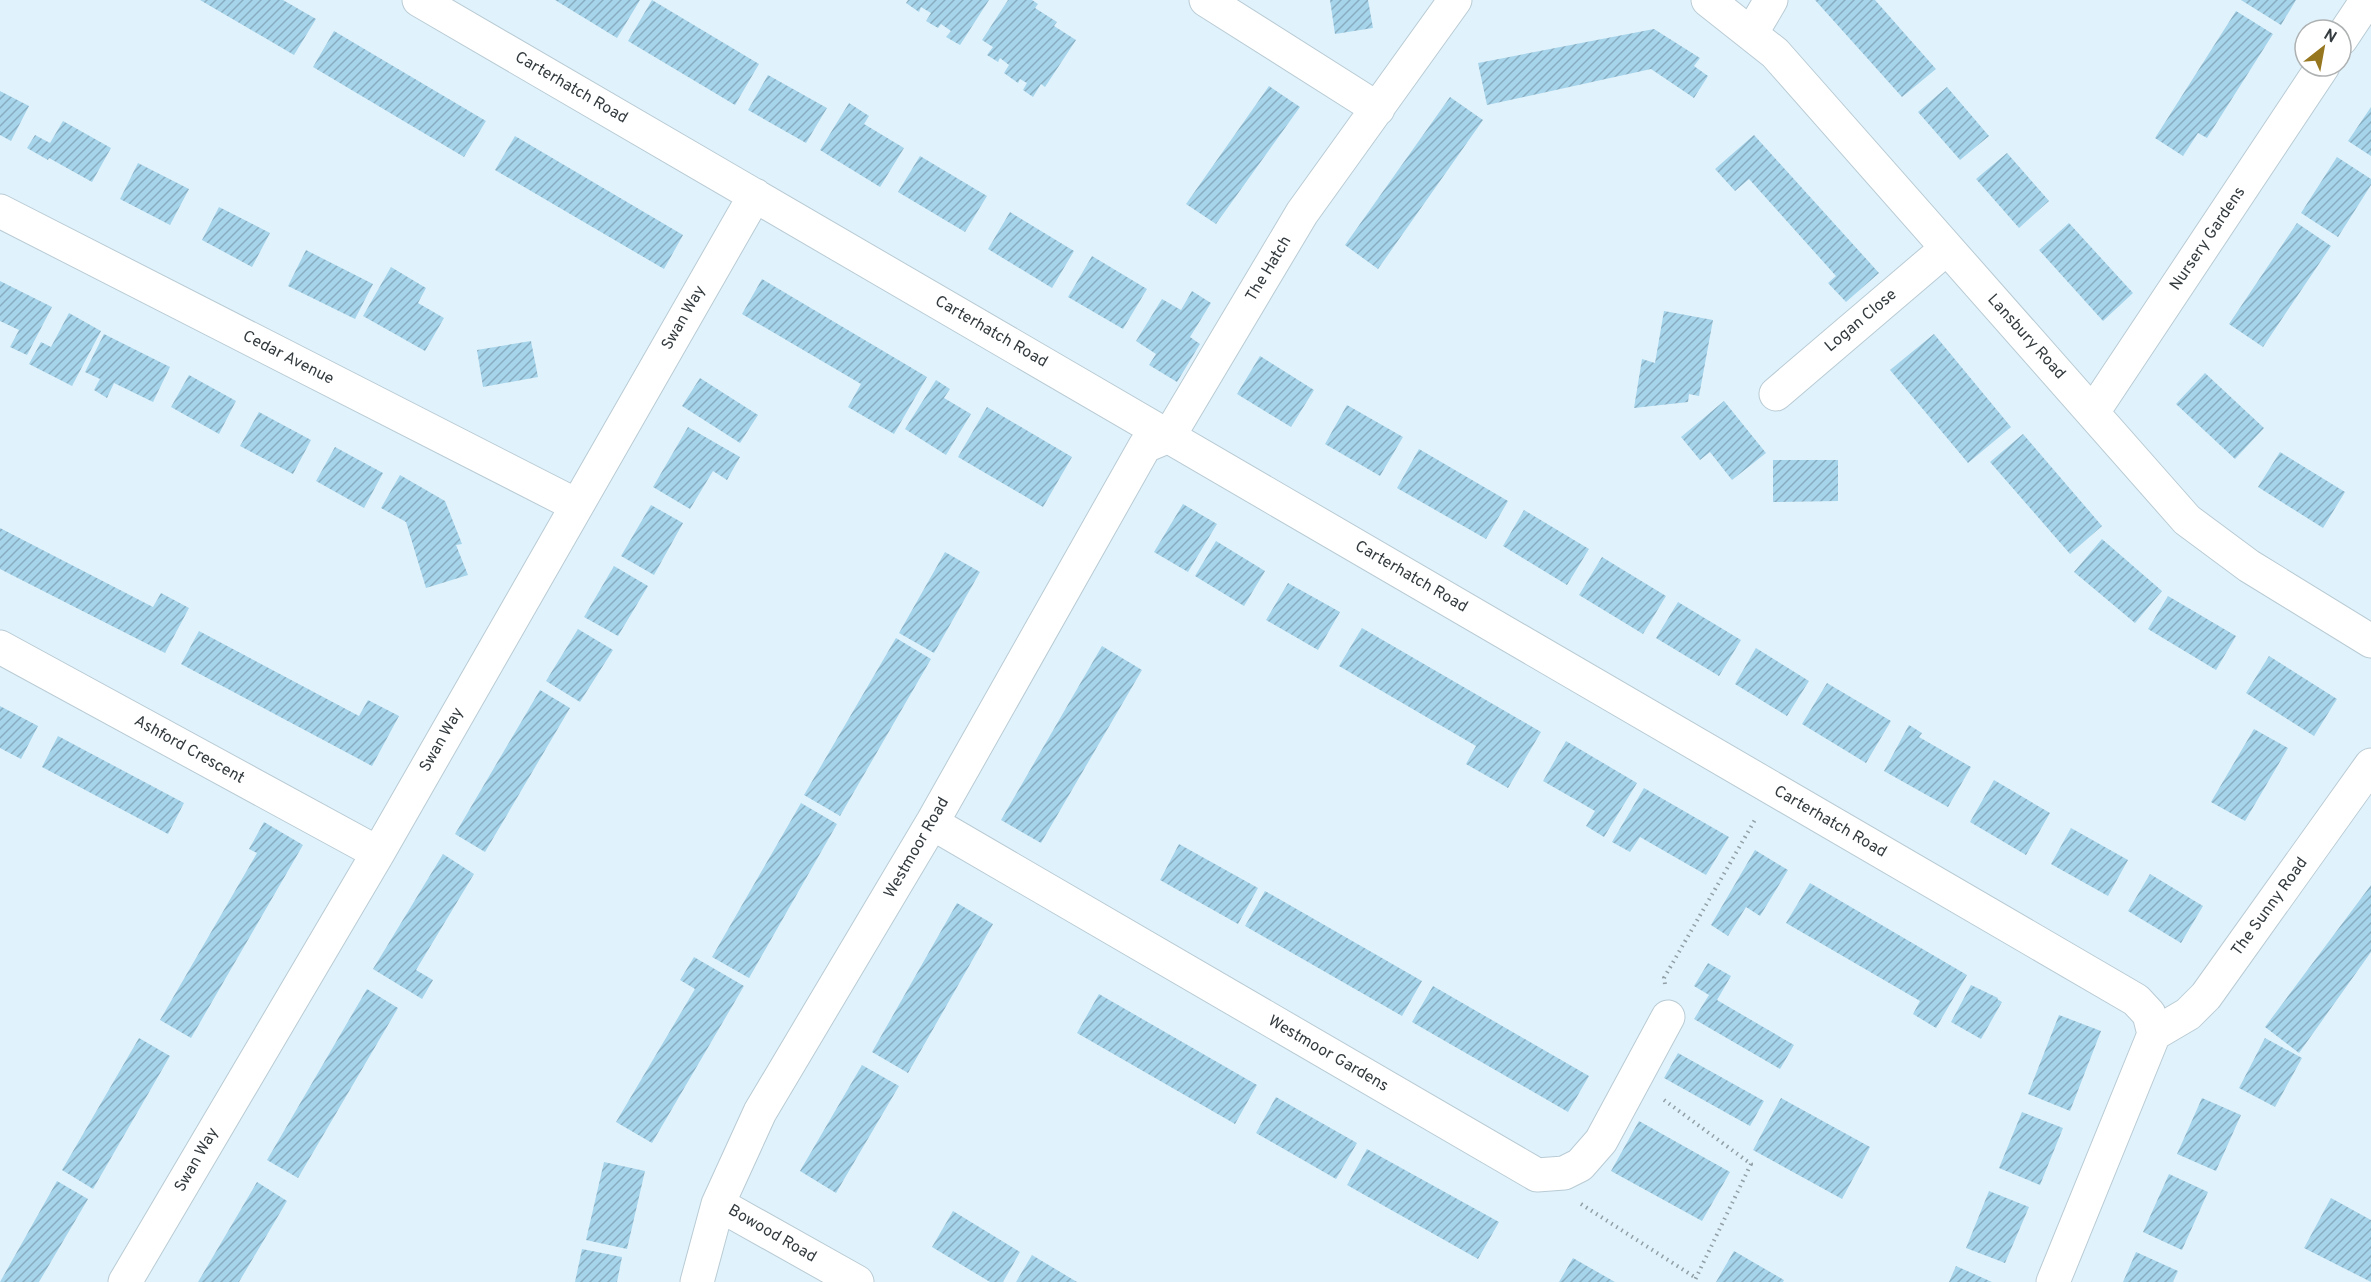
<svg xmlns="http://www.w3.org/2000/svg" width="2371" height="1282" font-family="Overpass,sans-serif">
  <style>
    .building { fill: url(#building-hatch) }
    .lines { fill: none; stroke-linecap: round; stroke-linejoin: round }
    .minor-casing { stroke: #b9cbd4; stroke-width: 35 }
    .path { stroke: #929fa6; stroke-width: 4; stroke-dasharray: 1.5 4.5; stroke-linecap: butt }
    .minor { stroke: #fff; stroke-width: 33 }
    .labels { text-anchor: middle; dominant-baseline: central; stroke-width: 5; stroke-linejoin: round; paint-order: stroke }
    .street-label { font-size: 16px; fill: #343b3f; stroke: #fff }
  </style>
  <defs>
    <pattern id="building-hatch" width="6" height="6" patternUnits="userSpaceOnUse" patternTransform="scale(1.5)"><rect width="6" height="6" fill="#a6d4eb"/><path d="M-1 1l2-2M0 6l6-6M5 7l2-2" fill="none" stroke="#88adc0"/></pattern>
  </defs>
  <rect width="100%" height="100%" fill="#e0f3fc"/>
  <path class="building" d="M200,0H283L316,19L294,55Z
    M555,0H640L617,38Z
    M652,0L759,64L735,105L628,41Z
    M908,0H989L960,45L946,37L951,31L941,24L938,28L926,21L931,13L921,7L919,12L906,3Z
    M1008,0H1032L1038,4L1035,8L1057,22L1054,26L1076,40L1045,87L1041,84L1033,97L1023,90L1027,83L1020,79L1018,83L1004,73L1009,65L1000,58L998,62L987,55L993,47L982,40Z
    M1330,0H1368L1373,28L1335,34Z
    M1815,0H1875L1936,69L1902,97Z
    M2241,0H2296L2281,25Z
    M2236,11L2273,34L2207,138L2198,133L2183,156L2155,138Z
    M1654,29L1700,58L1694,66L1708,76L1694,98L1651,69L1487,105L1478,63Z
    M334,31L486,121L464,157L313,67Z
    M768,75L827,108L806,143L748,110Z
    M1269,86L1300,107L1216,224L1186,204Z
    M1947,87L1989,136L1960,160L1918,112Z
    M0,91L29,106L11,141L0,135Z
    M1450,97L1483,120L1378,269L1345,245Z
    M849,103L869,116L864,124L904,148L880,187L820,150Z
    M2371,107V156L2348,141Z
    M63,121L111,148L92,182L49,158L48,160L27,148L35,135L50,143Z
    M1754,135L1879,273L1846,302L1828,283L1836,276L1749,179L1735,191L1715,169Z
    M515,136L683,235L664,269L495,170Z
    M2007,153L2049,201L2019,228L1976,179Z
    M920,156L987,196L965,232L898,192Z
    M2337,157L2371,179V185L2338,237L2301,213Z
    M138,163L189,189L170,225L120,199Z
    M219,207L270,233L252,267L202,240Z
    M1010,212L1074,251L1052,288L988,249Z
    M2069,223L2133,293L2103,321L2039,250Z
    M2297,223L2331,246L2263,347L2229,324Z
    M306,250L373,284L355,319L288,286Z
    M1092,256L1147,289L1123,329L1068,297Z
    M391,267L426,288L418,303L444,318L425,351L363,316Z
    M762,279L927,377L894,434L848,407L861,384L742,314Z
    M0,281L52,307L27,355L10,347L19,330L0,321Z
    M1192,291L1211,303L1190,337L1200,344L1177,382L1149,365L1156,354L1136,341L1162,299L1181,310Z
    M1664,311L1713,320L1699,396L1689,394L1688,402L1634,408L1642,359L1655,363Z
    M69,313L101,331L72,386L29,364L41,342L51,347Z
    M104,334L170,367L153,402L114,383L107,398L94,390L100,379L85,372Z
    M1934,334L2011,427L1968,463L1890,370Z
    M531,341L538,377L483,387L477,350Z
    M1260,356L1314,390L1291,427L1237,394Z
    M2205,373L2264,428L2235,459L2176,404Z
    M189,375L236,401L219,434L171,407Z
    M700,378L758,415L740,443L682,406Z
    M936,380L950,389L944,398L971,414L946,455L905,429Z
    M1724,401L1766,453L1732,480L1710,452L1700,460L1681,437Z
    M1347,405L1403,437L1380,476L1325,444Z
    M987,407L1072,457L1043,507L958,457Z
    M259,412L311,440L293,474L240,446Z
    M688,427L740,457L727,480L713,471L690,509L653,487Z
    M2023,434L2102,526L2070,554L1990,462Z
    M335,447L383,473L364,508L316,481Z
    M1419,449L1508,501L1486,539L1397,488Z
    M2280,452L2345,492L2323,528L2258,487Z
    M1773,460H1838V501L1773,502Z
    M400,475L445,501L462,544L456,545L468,575L426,588L406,522L381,508Z
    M1183,504L1217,524L1188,572L1154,552Z
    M651,505L683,523L654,575L621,556Z
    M1524,510L1589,549L1567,585L1503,546Z
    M0,528L153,607L161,593L189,608L165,653L0,569Z
    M2102,539L2162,591L2135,623L2074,572Z
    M1216,541L1265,571L1244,606L1195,576Z
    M945,552L980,572L934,653L899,633Z
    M1602,557L1666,596L1643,634L1579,595Z
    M614,566L648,586L618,636L584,617Z
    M1288,583L1340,612L1318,650L1266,620Z
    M2168,596L2236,636L2216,670L2148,629Z
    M1678,602L1741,640L1719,676L1656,638Z
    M1362,628L1541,732L1508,788L1466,764L1476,746L1339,666Z
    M578,629L613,650L580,702L546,681Z
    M199,631L359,716L368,700L399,716L372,766L181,664Z
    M896,638L931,659L840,816L804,795Z
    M1102,646L1142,670L1041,843L1001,820Z
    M1756,648L1809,681L1787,716L1735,684Z
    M2269,656L2337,699L2314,736L2246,693Z
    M1827,683L1891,721L1866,763L1802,724Z
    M540,690L570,708L485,852L455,834Z
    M0,706L38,726L21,759L0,748Z
    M1909,725L1922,733L1919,737L1971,767L1948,807L1884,771Z
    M2254,729L2288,748L2245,821L2211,802Z
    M58,736L184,803L168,834L42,767Z
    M1566,741L1637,783L1604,837L1586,826L1595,811L1543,781Z
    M1994,780L2050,813L2026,855L1970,822Z
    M1644,788L1729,837L1706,875L1640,837L1630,852L1612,842Z
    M801,803L837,824L749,978L712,957Z
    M264,822L303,845L191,1038L160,1020L257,853L249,849Z
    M2071,828L2128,860L2108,896L2051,864Z
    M1179,844L1258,888L1238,924L1160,880Z
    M1755,850L1788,870L1760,916L1746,907L1728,936L1711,925Z
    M443,854L474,874L416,970L433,980L422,999L373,969Z
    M2150,874L2203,906L2181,943L2128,911Z
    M1810,883L1967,975L1936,1028L1913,1014L1920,1001L1786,923Z
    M2371,885V952L2299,1053L2265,1027Z
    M1265,891L1422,981L1402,1016L1245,926Z
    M957,903L993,924L908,1073L872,1052Z
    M694,957L744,986L652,1143L616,1122L695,989L680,980Z
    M1708,963L1731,976L1717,1000L1794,1045L1780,1069L1694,1019L1709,995L1694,986Z
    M1971,985L1998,998L1997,999L2002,1002L1981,1039L1951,1022Z
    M1433,986L1589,1076L1568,1112L1412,1022Z
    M367,989L398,1008L298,1178L267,1160Z
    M1099,994L1257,1085L1235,1124L1077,1033Z
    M2059,1015L2101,1031L2070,1111L2028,1094Z
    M139,1038L170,1056L93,1189L62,1170Z
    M2265,1038L2302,1058L2275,1107L2239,1088Z
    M1678,1053L1764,1101L1750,1126L1664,1078Z
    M862,1065L899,1086L836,1193L800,1171Z
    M1276,1097L1357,1143L1336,1179L1256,1133Z
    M1781,1098L1870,1147L1842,1199L1753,1150Z
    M2202,1098L2241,1115L2216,1171L2177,1154Z
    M2022,1112L2063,1128L2040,1185L1999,1168Z
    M1639,1121L1730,1172L1702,1221L1611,1171Z
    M1367,1149L1499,1222L1478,1259L1347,1185Z
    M604,1162L645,1171L627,1249L586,1240Z
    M2169,1174L2208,1192L2182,1250L2143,1232Z
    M57,1181L88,1199L39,1282H0Z
    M257,1182L287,1201L239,1282H198Z
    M1989,1191L2029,1207L2005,1263L1966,1248Z
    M2331,1198L2371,1220V1282L2304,1248Z
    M953,1211L1020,1252L1003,1282H990L932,1247Z
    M582,1249L622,1257L617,1282H575Z
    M1734,1251L1784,1280L1783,1282H1716Z
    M2136,1252L2178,1271L2173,1282H2123Z
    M1032,1255L1077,1282H1016Z
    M1573,1258L1615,1282H1559Z
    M1956,1266L1992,1282H1949Z"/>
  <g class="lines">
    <defs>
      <path id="minor" d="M419,0L2136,1000L2149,1014L2154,1034L2053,1282
        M1206,0L1378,109
        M1708,0L1775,53L2187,520L2249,566L2371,641
        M1751,34L1771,0
        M2341,39L2367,0
        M0,211L576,505
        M1776,394L1946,249
        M2093,412L2323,66
        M0,647L378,853
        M932,823L1537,1175L1564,1173L1580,1165L1601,1141L1668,1017
        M2154,1034L2188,1014L2206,996L2371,765
        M718,1204L857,1282
        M125,1282L378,853L755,195
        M697,1282L718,1204L760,1112L932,823L1145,446L1169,436L1302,213L1455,0"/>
    </defs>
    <use href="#minor" class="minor-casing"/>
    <path class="path" d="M1665,984L1664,978L1756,818
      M1664,1100L1751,1164L1694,1282
      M1581,1204L1696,1278"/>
    <use href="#minor" class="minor"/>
  </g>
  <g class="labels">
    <g class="street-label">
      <text transform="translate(571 88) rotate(30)">Carterhatch Road</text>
      <text transform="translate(2208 239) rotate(-56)">Nursery Gardens</text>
      <text transform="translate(1269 269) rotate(-59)">The Hatch</text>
      <text transform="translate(684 318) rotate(-60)">Swan Way</text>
      <text transform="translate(1861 321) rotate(-40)">Logan Close</text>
      <text transform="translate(991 332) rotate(30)">Carterhatch Road</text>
      <text transform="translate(2026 337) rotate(48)">Lansbury Road</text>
      <text transform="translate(288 358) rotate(27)">Cedar Avenue</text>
      <text transform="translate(1411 577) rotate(30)">Carterhatch Road</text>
      <text transform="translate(442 740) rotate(-60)">Swan Way</text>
      <text transform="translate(189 750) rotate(29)">Ashford Crescent</text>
      <text transform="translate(1830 822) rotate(30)">Carterhatch Road</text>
      <text transform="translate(917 848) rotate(-60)">Westmoor Road</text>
      <text transform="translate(2270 907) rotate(-54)">The Sunny Road</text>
      <text transform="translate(1328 1054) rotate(30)">Westmoor Gardens</text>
      <text transform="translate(197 1160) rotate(-60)">Swan Way</text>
      <text transform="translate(772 1234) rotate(30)">Bowood Road</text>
    </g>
  </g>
  <g transform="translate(2323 48) rotate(31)"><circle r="28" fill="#ffffff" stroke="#aeb1b2" stroke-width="1.5"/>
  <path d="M0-4.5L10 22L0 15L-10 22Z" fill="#96761e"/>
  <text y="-9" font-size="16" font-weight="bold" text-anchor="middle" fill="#343b3f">N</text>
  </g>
</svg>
